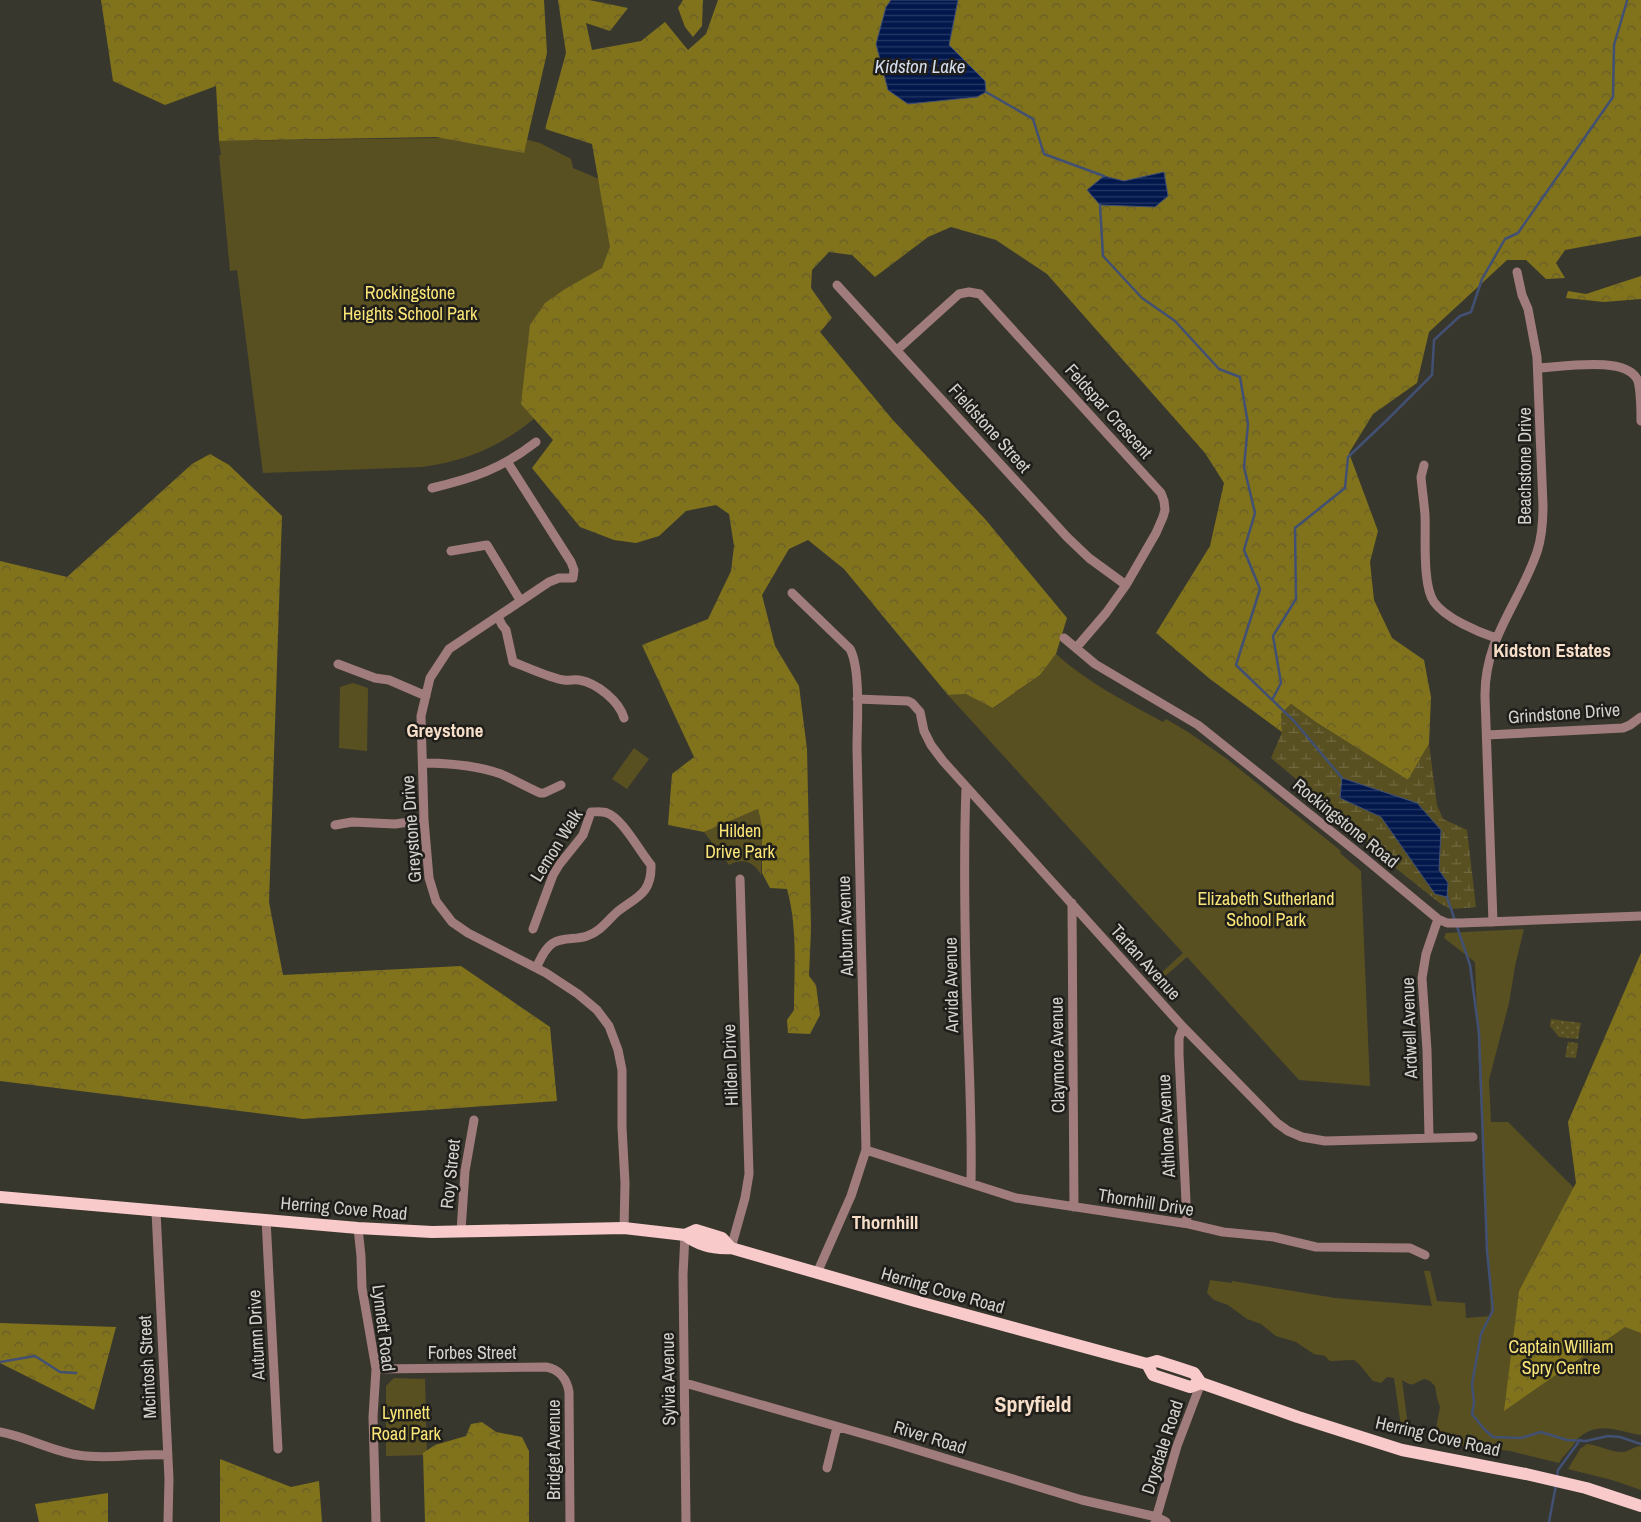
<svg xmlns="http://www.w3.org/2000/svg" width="1641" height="1522" font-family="'Archivo Narrow',sans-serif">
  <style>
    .green { fill: #595021 }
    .forest { fill: url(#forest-crowns); fill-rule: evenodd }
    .wetland { fill: url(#wetland-marsh); fill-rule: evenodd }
    .garden { fill: url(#garden-dots) }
    .water { fill: url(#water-rules); stroke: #415073 }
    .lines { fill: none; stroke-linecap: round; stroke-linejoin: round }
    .stream { stroke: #415073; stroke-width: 2.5 }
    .minor { stroke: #a17c7d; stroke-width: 9 }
    .major { stroke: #f8caca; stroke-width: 12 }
    .labels { text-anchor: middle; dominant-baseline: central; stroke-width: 5; stroke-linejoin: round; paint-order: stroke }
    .park-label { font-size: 18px; fill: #fae577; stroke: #1f1e1a }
    .street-label { font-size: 18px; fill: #d3d2cd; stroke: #1f1e1a }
    .water-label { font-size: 19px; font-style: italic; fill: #d3ddef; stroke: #1f1e1a }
    .neighbourhood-label { font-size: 19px; font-weight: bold; fill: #f7dec8; stroke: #1f1e1a }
    .district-label { font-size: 22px; font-weight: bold; fill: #f7dec8; stroke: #1f1e1a }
  </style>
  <defs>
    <pattern id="forest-crowns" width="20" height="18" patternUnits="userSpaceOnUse" patternTransform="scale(1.25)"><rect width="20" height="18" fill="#81721c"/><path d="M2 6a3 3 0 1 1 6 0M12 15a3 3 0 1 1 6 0" fill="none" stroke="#675e2a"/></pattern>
    <pattern id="wetland-marsh" width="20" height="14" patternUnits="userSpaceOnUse" patternTransform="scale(1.25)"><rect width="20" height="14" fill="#595021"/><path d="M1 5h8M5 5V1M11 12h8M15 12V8" fill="none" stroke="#706840"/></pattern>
    <pattern id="garden-dots" width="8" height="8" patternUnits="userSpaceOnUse" patternTransform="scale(1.25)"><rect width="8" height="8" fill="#595021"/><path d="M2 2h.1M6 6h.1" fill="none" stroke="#706840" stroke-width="1.8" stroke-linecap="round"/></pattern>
    <pattern id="water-rules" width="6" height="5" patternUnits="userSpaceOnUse" patternTransform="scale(1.25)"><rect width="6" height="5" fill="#02184d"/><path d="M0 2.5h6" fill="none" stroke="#263965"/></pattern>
  </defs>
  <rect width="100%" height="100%" fill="#38372e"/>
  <path class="green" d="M504,134L540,143L571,159L573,168L599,179L635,199L543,411C506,444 471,460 422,467L263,473L237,270L230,271L219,155H221L219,141L438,138Z
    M1056,654C1088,683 1126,702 1163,722L1166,719L1188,732L1227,759L1341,851L1340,853L1361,871L1370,1086L1299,1080L1187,957L1162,979L1159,975L1183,953L948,695L966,694L994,708L1040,675Z
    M353,683L368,688L367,751L339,748L340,687Z
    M634,748L649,759L627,789L612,779Z
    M758,809L762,827L761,875C755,862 742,857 729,865L704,832Z
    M1524,929L1515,966L1509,1003L1489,1080L1491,1122H1508L1574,1188L1641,1230V1435C1620,1432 1600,1421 1581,1436C1576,1439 1575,1444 1571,1448C1566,1454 1562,1457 1559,1463L1510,1451L1476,1446L1475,1449L1434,1440L1440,1407L1437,1398L1435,1386L1430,1381L1425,1379C1412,1382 1416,1389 1402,1380L1409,1434L1402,1433L1394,1378L1387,1377L1381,1383L1373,1381L1359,1364L1354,1360L1330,1361L1325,1356L1314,1354L1296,1342L1276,1336L1261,1324L1247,1319L1228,1305L1214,1300L1207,1293L1210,1280L1232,1283V1281L1335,1298L1432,1306L1424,1271H1430L1437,1301L1465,1303L1466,1318L1491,1316L1480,1093L1475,962L1444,938L1446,933Z
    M394,1378L425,1379L427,1455L386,1456V1386Z
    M1587,1444C1599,1445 1610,1452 1622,1452C1629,1452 1632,1447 1641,1446V1490L1612,1480L1568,1469L1580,1449Z"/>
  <path class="forest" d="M101,0H544L547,53L524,153L436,137L219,141L216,86L165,105L113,81Z
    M558,0H589L628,8L610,31L586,23L592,50L641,41L665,22L688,50L706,34L718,0H891L886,7L881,29L985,81L949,45L958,0H1641V236L1565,250L1556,263L1565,278L1546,279L1526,260H1507L1429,332L1417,383L1373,414L1349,453L1378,531L1370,562L1374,600L1392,638L1424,660L1431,697L1429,744L1408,780L1317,723L1291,704L1281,714L1282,732L1210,679L1156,633L1210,546L1224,483L1205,453L1047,274L996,240L951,227L928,237L875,277L852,255L829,252L812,270L811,288L832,318L820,332L892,419L985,519L1067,618L1056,654L1040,675L993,708L966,694L948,695L844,569L808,540L789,549L762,595L775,646L799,686L807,749L811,929L809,976L816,985L820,1015L810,1034L788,1033L787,1020L794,1010C794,969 798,929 787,889L770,888L762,873V827L758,809L704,832L668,825L672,774L694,757L642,645L708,619L731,571L734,546L729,514L716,505L686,511L659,536L636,543L614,540L580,527L532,468L553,440L521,404L530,325L545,303L565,289L602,268L610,247L592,144L545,129L566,53ZM1104,176L1124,181L1087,190Z
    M683,0H703L702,26L693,37L685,27L678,8Z
    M1641,276V299L1604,302L1566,298L1568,291L1586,294Z
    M210,454L229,465L282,516L269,902L283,975L461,966L550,1027L557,1101L303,1119L0,1081V561L67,577L192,464Z
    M1641,953V1333L1625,1327L1504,1411L1519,1291L1576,1183L1568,1122Z
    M0,1323L116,1327L94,1410L0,1363Z
    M482,1422L496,1432L522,1437L529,1451V1522H425L423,1453L435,1445L466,1436L471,1424Z
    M220,1459L291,1487L319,1481L322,1522H220Z
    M108,1493V1522H39L35,1504Z"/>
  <path class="wetland" d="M1291,704L1317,723L1408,780L1429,744L1437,805L1443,819L1467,830L1476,907L1451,909L1441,904L1393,866L1340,816L1271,758L1282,732L1281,714ZM1381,817L1441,830L1439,870L1448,883L1435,894Z"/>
  <path class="garden" d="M1551,1019L1581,1023L1578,1039L1559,1037L1550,1026Z
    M1568,1042L1578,1043L1576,1058L1565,1057Z"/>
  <path class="water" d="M891,0H958L949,45L985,81L986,92L977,97L908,104L888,90L876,44L886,7Z
    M1164,172L1168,196L1155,207L1100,205L1087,190L1104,176L1124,181Z
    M1342,778L1417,803L1441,830L1439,870L1448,883L1447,897L1435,894L1381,817L1340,798Z"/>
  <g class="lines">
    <path class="stream" d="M986,92L1033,119L1044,154L1104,176
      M1100,205L1103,256L1142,298L1175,321L1219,369L1240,377L1248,424L1244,467L1255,513L1244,550L1260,589L1236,665L1294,721L1342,778
      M1272,700L1281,683L1273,636L1296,599L1295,528L1345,488L1348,457L1387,420L1432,375L1434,340L1460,316L1471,312L1482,279L1505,239L1518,233L1613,97L1614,45L1627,1
      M1447,897L1470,965L1479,1033L1487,1251L1493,1310L1481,1334L1472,1384L1474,1403L1472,1414L1484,1429L1493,1437L1521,1438L1541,1432L1567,1440L1586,1441L1608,1436L1620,1437L1641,1444
      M0,1362L35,1356L60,1372L76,1373
      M1557,1477L1558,1470L1580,1440
      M1549,1522L1556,1485"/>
    <path class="minor" d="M837,285L1067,537L1089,558L1126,585
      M897,350L959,294L969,292L980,294L1161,493L1164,501L1165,510L1163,517L1156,533L1126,585L1106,613L1076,648
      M1538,368C1562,367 1628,355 1638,381C1641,393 1641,408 1641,421
      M508,463L571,562L574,570L573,578H559L549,582L449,649L430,678L421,716L424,820L429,878L436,901L452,922L468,933L546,973L578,994L597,1010L609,1026L618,1050L622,1070V1127L625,1183L624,1228
      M1424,465L1421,477C1422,489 1424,502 1425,515C1426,536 1422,585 1434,602C1445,618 1478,632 1496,638
      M432,488C474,478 501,469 536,442
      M451,551L487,545L520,600
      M792,593L850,649C861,669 857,724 857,748L866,1150L851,1196L817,1273
      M498,617L502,625L506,630L513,662C527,667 550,678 564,680C569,681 574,679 579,680C597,683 619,701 624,718
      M1064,638L1095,664L1198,725L1362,856L1438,919L1447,923H1461L1641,916
      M338,664L375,678L389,680L426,696
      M857,699L908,701L912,703L920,712L924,731L931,745L943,761L1183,1027L1277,1123L1288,1131L1302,1137L1325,1141L1473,1137
      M1487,735L1623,728L1630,725L1641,717
      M423,763C450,763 475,765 501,774C514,780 527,787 540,793H544L561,785
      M966,787C963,869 965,952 968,1035C970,1084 972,1134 971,1183
      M335,825L352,822L395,824L424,820
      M1072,903L1074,1207
      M1493,922L1485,697C1484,639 1519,604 1537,552C1542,537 1543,522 1543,506L1537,357L1528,309L1522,295L1517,272
      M533,929L553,875L559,865L583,835L591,812C596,812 602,811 607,813C622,818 640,852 651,865C652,894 636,897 617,912C607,921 601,931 587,936C576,940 563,937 553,943C545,948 540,960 536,968
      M1183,1027L1179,1038V1054L1187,1223
      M1429,1137L1427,1050L1422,978L1426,954L1438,919
      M866,1150L1016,1198L1189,1224L1223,1232L1274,1237L1316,1247L1410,1248L1425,1255
      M156,1211L169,1479L168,1522
      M266,1219L278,1449
      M358,1228L361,1256L362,1288L376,1369L373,1417L376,1522
      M461,1231L465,1171L474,1120
      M685,1235L683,1275L686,1522
      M731,1248L745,1198L749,1174L740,879
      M376,1369L546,1367C559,1369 567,1379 569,1392L570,1522
      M685,1383L888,1441L1082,1500L1157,1517L1166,1522
      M0,1432C27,1437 52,1451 78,1455C108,1460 138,1453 168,1455
      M827,1468L837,1427
      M1155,1522L1177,1446L1201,1383"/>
    <path class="major" d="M0,1197L358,1228L432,1232L624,1228L685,1235L696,1230L722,1238L731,1248
      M685,1235C698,1245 714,1249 731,1248L915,1301L1147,1364L1157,1361L1182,1369L1194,1373L1201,1383L1298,1417L1402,1450L1526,1474L1586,1488L1641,1506
      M1147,1364L1153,1375L1190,1387L1201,1383"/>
  </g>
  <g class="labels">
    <g class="park-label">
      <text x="410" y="292">Rockingstone<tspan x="410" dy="21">Heights School Park</tspan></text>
      <text x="740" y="830">Hilden<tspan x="740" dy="21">Drive Park</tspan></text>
      <text x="1266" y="898">Elizabeth Sutherland<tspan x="1266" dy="21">School Park</tspan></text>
      <text x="1561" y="1346">Captain William<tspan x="1561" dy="21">Spry Centre</tspan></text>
      <text x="406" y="1412">Lynnett<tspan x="406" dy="21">Road Park</tspan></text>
    </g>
    <g class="street-label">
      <text transform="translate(1109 411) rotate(48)">Feldspar Crescent</text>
      <text transform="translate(990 428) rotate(48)">Fieldstone Street</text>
      <text transform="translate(1524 466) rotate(-90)">Beachstone Drive</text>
      <text transform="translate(1564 713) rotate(-4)">Grindstone Drive</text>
      <text transform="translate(1346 823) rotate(39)">Rockingstone Road</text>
      <text transform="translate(411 829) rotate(-94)">Greystone Drive</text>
      <text transform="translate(556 845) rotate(-58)">Lemon Walk</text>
      <text transform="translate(845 926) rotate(-92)">Auburn Avenue</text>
      <text transform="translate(1146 962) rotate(48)">Tartan Avenue</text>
      <text transform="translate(951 985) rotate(-91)">Arvida Avenue</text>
      <text transform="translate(1409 1028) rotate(-92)">Ardwell Avenue</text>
      <text transform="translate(1057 1055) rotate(-91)">Claymore Avenue</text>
      <text transform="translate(730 1065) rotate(-92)">Hilden Drive</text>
      <text transform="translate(1166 1126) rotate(-93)">Athlone Avenue</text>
      <text transform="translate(450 1174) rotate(-84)">Roy Street</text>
      <text transform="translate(1146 1202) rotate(9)">Thornhill Drive</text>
      <text transform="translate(344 1208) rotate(5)">Herring Cove Road</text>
      <text transform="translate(943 1290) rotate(16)">Herring Cove Road</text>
      <text transform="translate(384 1328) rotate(83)">Lynnett Road</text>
      <text transform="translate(256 1335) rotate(-93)">Autumn Drive</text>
      <text x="472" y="1352">Forbes Street</text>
      <text transform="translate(147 1367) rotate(-93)">Mcintosh Street</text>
      <text transform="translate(668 1379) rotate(-91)">Sylvia Avenue</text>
      <text transform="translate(1438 1436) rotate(13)">Herring Cove Road</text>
      <text transform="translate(930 1437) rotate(17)">River Road</text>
      <text transform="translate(1162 1447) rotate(-72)">Drysdale Road</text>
      <text transform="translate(553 1450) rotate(-90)">Bridget Avenue</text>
    </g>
    <g class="water-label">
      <text x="920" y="66">Kidston Lake</text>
    </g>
    <g class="neighbourhood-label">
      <text x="1552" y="650">Kidston Estates</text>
      <text x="445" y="730">Greystone</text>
      <text x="885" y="1222">Thornhill</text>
    </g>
    <g class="district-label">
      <text x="1033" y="1404">Spryfield</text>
    </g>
  </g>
</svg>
